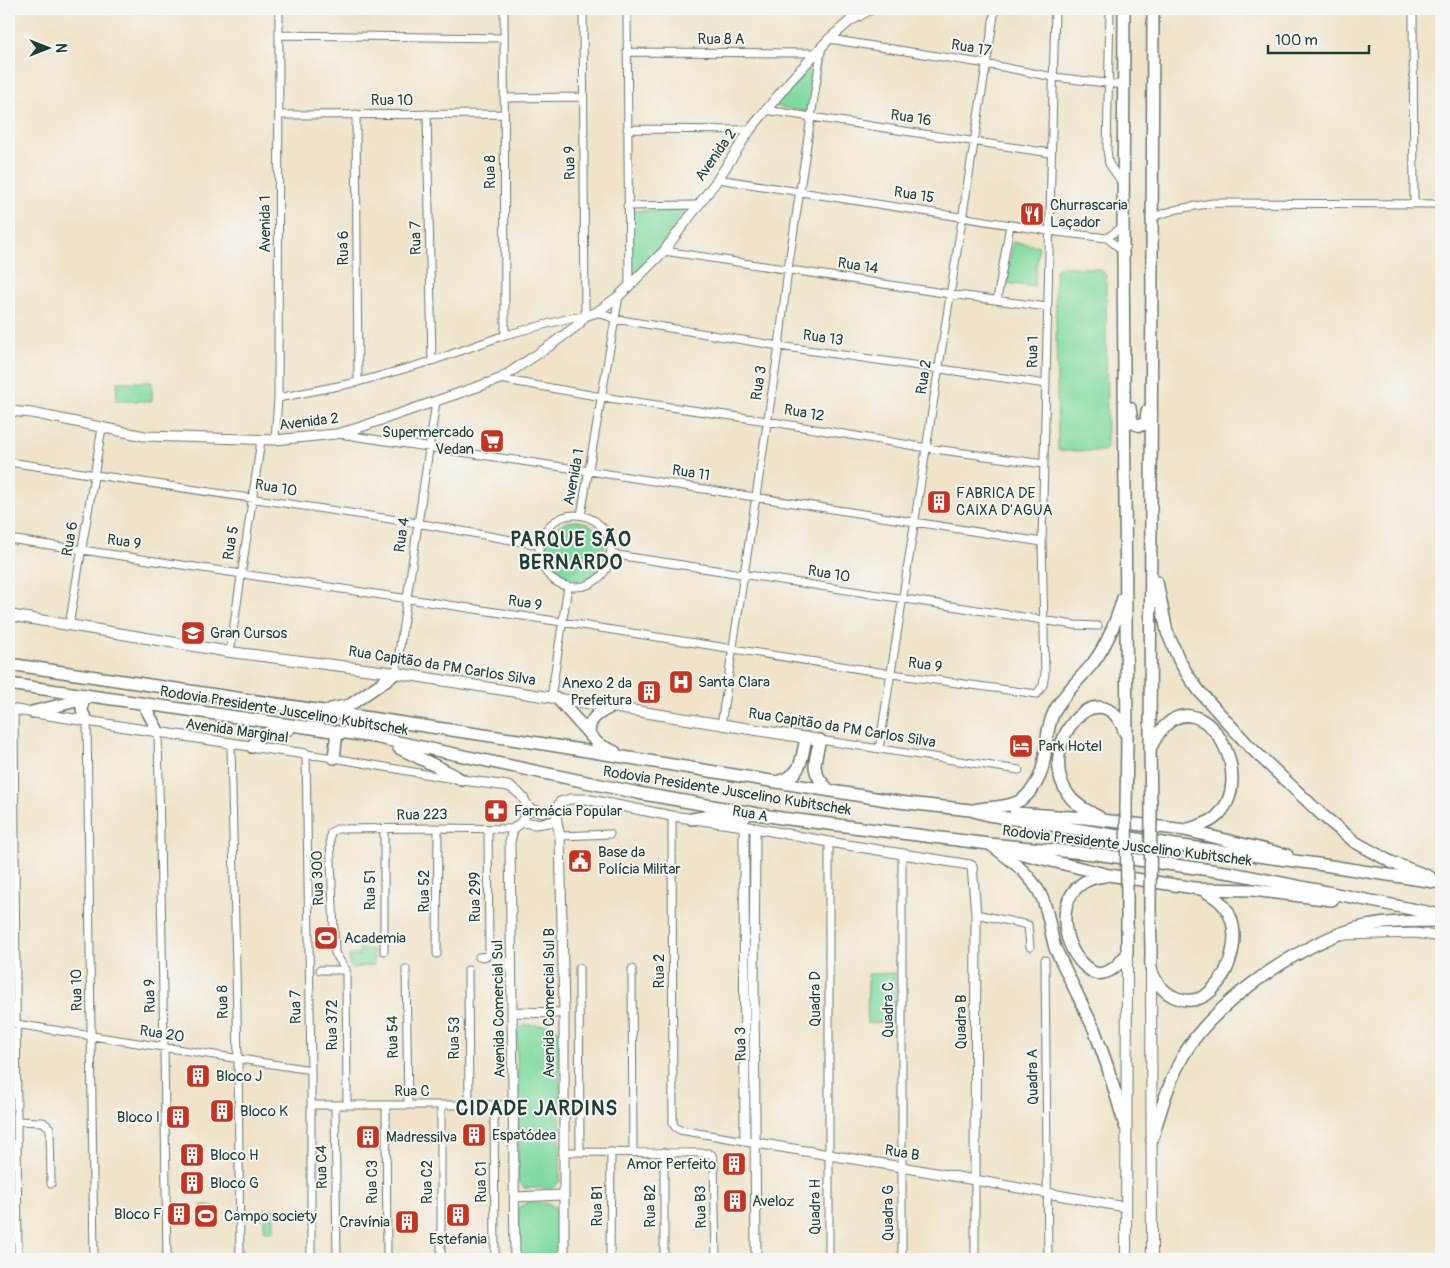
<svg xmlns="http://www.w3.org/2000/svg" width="1450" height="1268" font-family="Pangolin,sans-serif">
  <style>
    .green { fill: #81daa0; stroke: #508c6a }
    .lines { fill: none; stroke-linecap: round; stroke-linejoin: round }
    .minor-casing { stroke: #687768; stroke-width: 9 }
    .tertiary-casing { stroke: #687768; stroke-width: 11 }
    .secondary-casing { stroke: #687768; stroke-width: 12 }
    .trunk-casing { stroke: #687768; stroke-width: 14 }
    .minor { stroke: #fff; stroke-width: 7 }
    .tertiary { stroke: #fff; stroke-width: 9 }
    .secondary { stroke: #fff; stroke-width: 10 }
    .trunk { stroke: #fff; stroke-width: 11 }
    .trunk-bridge-casing { stroke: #687768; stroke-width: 14; stroke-linecap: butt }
    .trunk-bridge { stroke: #fff; stroke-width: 11 }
    .labels { text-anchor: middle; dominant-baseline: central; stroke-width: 4; stroke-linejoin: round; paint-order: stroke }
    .street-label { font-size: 15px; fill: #1f3d34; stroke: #f6f6f2 }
    .poi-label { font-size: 15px; fill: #1f3d34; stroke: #f6f6f2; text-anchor: start }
    .district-label { font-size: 20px; font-weight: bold; letter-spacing: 1px; fill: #1f3d34; stroke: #f6f6f2 }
  </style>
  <rect width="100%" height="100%" fill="#f6f6f2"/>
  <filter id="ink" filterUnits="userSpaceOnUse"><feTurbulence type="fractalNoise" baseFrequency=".02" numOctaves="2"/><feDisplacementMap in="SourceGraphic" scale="10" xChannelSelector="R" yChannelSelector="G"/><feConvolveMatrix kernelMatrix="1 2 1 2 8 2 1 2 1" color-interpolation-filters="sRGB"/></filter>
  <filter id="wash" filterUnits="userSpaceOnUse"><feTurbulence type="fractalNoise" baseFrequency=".0096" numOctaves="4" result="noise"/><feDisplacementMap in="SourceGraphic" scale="20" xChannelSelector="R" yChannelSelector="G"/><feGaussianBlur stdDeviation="1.12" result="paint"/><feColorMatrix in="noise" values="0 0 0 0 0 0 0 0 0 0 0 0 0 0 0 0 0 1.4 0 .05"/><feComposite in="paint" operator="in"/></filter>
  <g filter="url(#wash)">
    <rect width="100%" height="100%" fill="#f0e3c9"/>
    <path class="green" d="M821,56L811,113L774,106Z
      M684,210V215L662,245L636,273L633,274L630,272L628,214L632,211Z
      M1013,242L1039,246L1034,287L1006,283Z
      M1058,266L1100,269L1106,276L1107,447L1104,451H1062L1058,450L1055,272Z
      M117,382H152V401H116Z
      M545 551a30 30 0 1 1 60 0a30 30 0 1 1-60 0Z
      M359,949L373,950L374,965L352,968L349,963V955H359Z
      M895,973V1022L867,1023L868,974Z
      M524,1025H554L560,1033V1181L553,1188H524L518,1181L517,1032Z
      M530,1202L550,1204L558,1210L559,1259H518L519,1207Z
      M201,1205H211V1227H201Z
      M264,1209H274V1231H264Z"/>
  </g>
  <g filter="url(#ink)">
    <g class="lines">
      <defs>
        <path id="minor" d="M504,9L505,335
          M627,9L629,287
          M1110,9L1107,150L1109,164L1123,184
          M1413,9L1414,204
          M850,21V9
          M279,35L504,38
          M829,39L987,64L1053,77L1124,85
          M627,52L814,53
          M504,98L583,97
          M765,110L1051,153
          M356,114L358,382
          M427,114L432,361
          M279,115L504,114
          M627,129L750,130
          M718,179L1049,231L1107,238
          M627,206L698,205
          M1152,217L1178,209L1213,203L1441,204
          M664,251L950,294L1047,307
          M1123,251L1107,238L1123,226
          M997,300L1010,225
          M597,312L615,319L779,346L1046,384
          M500,379L602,397L767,421L927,448L1044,464
          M278,398L358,382L432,361L505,335L570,318L585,316L583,9
          M339,434L589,471L1042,542
          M275,440L278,398L279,9
          M9,462L417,523L539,545
          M581,515L619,296
          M539 551a36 36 0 1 1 72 0a36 36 0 1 1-72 0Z
          M9,539L562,622L892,674L1037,694L1043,685L1045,674L1042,542L1055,9
          M610,554L1043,620L1074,625L1098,626
          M69,626L102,428
          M230,652L261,440
          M396,673L436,402
          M551,698L568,586
          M14,709L18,1259
          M87,720L94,1259
          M721,725L779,346L788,269L822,45
          M158,731L164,1048L167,1259
          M820,740L1019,770
          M231,745L238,1059L240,1259
          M879,749L995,9
          M672,816L673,1123L675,1127L680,1130L745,1141
          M384,829V951
          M560,836L610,834
          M829,842V1259
          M976,914L1028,925L1030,947
          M437,954L438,828
          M479,957L487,956L489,952L488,829
          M1045,960L1048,1259
          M579,968L580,1152
          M406,969L408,1105
          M632,969L633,1152
          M320,970H346L347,1105
          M346,970L335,953L330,838L331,832L337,829L438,828L513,829
          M468,970L469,1105
          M9,1023L311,1070
          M311,1105H513
          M335,1105L337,1259
          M386,1105L387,1259
          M441,1105V1259
          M494,1105L495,1259
          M17,1121L43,1122L50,1128L51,1184
          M563,1152L708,1153L712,1155L714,1161L716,1259
          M664,1152V1259
          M975,1181V1259
          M311,1259V1070L306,754L334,758L453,779
          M610,1259L611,1152
          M902,1259V853"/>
        <path id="tertiary" d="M9,411L32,413L144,436L275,440L336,434L358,428L500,379L548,347L578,325L585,316L597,312L619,296L664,251L718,179L750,130L790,81L829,39L850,21L871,9
          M9,709C108,724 206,740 306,754
          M462,780L508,786C517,790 525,798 528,808L522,822L513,829L510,842L515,1259
          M528,808C538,813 547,813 557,809
          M522,822L535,824L557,821
          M744,826L745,1141L902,1167L1125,1207
          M755,829L754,989L756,1259
          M1344,935L1416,933L1441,937
          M513,1012L564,1013
          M515,1197L563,1195
          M564,1259V1013L560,836C557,824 554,813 560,802L570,799H585L672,816L744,826L829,842L970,865L972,866L976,914L975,1181"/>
        <path id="secondary" d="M9,615L230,652L396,673L820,740
          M1151,970L1152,1259
          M1126,1259L1127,954"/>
        <path id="trunk" d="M1124,9L1123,251L1127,740L1126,810
          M1130,408L1132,422C1136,425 1141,427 1146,423L1147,411
          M1157,582L1167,632L1179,660L1189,677L1200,692L1249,746L1322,815L1355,842L1391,862L1430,877
          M9,664L538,743L899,802L970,810L988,815L1175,845L1317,864L1441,883
          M9,684L374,737L638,793L781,818L989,844L1095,854L1232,873L1441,915
          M558,699L598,744L615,752
          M84,700C80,708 82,714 87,720
          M144,705L158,731
          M331,709L350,705L396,673
          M32,712L89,698
          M589,733C589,719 597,714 609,708
          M820,740C814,764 810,772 829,790
          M252,747C260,732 273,731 289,729
          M1151,747C1155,739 1159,731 1166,725C1206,686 1259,779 1216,817C1208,824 1198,826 1188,829
          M399,748L442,769L462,780
          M334,758L337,732
          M779,781C803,775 801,759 806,738
          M973,810C991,806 1014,809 1027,795C1053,769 1040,739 1055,710C1064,693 1081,678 1093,663C1108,643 1116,621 1123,598
          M1151,810L1150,749L1153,9
          M1015,813L1085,818L1185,830L1287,855
          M1099,817C1088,811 1075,805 1068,794C1034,745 1101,666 1125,733
          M692,819L710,816L745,817
          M991,845C1014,862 1039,880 1046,909C1050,922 1051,935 1055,948L1094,1029L1107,1065L1125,1126
          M1015,852L1109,875L1201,889L1253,890L1332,900
          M1105,876C1096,877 1087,879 1080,885C1055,905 1064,949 1086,967C1092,972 1096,975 1103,973C1114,971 1120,962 1127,954V899
          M1150,903C1150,920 1151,936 1151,953C1151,959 1150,966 1152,972C1161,997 1191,1011 1212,990C1232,970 1243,930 1224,906C1218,898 1210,894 1203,890
          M1152,1140C1161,1109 1170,1076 1188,1048C1218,1000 1309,937 1366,926C1390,921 1417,921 1441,921"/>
      </defs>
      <use href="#minor" class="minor-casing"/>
      <use href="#tertiary" class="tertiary-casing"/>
      <use href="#secondary" class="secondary-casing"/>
      <use href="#trunk" class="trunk-casing"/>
      <use href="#minor" class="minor"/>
      <use href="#tertiary" class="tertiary"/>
      <use href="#secondary" class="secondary"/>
      <use href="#trunk" class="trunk"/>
      <defs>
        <path id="trunk-bridge" d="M1126,810L1127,899
          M1150,903L1151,810"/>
      </defs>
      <use href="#trunk-bridge" class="trunk-bridge-casing"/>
      <use href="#trunk-bridge" class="trunk-bridge"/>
    </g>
  </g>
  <defs>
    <symbol id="restaurant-square" viewBox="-11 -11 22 22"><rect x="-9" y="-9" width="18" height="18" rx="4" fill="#c8321e" stroke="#f6f6f2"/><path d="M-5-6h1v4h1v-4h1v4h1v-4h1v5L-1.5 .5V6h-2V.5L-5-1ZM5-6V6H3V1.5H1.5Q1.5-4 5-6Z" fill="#fff"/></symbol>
    <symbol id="supermarket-square" viewBox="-11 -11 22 22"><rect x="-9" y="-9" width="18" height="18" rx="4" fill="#c8321e" stroke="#f6f6f2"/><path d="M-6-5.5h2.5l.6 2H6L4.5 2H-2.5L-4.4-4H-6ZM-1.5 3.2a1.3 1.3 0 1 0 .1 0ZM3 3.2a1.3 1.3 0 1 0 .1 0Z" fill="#fff"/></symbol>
    <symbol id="building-square" viewBox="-11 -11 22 22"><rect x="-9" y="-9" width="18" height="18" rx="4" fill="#c8321e" stroke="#f6f6f2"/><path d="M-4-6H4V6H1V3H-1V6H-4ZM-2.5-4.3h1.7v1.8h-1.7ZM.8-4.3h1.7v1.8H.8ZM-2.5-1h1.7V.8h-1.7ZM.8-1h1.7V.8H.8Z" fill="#fff"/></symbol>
    <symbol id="university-square" viewBox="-11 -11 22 22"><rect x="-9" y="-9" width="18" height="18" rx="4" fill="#c8321e" stroke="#f6f6f2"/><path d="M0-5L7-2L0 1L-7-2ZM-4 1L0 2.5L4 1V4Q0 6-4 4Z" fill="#fff"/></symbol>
    <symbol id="hospital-square" viewBox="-11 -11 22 22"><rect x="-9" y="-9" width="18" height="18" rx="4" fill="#c8321e" stroke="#f6f6f2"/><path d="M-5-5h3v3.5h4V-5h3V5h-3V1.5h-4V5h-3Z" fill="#fff"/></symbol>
    <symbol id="hotel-square" viewBox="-11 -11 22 22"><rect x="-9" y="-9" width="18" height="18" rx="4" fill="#c8321e" stroke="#f6f6f2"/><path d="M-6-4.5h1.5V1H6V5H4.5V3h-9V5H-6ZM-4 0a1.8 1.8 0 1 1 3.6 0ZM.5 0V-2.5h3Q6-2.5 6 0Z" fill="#fff"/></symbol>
    <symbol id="pharmacy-square" viewBox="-11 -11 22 22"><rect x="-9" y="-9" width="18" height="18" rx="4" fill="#c8321e" stroke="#f6f6f2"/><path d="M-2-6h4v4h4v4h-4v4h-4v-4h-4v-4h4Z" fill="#fff"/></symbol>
    <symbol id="civic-square" viewBox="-11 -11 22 22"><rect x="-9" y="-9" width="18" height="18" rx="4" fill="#c8321e" stroke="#f6f6f2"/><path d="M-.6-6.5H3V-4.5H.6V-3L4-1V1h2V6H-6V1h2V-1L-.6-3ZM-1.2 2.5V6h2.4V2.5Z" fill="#fff"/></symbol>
    <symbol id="stadium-square" viewBox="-11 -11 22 22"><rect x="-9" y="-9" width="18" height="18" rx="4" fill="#c8321e" stroke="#f6f6f2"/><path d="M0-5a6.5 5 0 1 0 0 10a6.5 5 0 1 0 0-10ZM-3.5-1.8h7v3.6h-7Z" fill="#fff"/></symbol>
  </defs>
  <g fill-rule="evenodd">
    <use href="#restaurant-square" x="1018" y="200" width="28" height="28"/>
    <use href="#supermarket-square" x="478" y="427" width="28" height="28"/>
    <use href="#building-square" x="925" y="488" width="28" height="28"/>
    <use href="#university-square" x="179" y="619" width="28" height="28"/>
    <use href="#hospital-square" x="667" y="668" width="28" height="28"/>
    <use href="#building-square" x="635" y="678" width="28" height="28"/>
    <use href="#hotel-square" x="1007" y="732" width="28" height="28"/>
    <use href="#pharmacy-square" x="482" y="797" width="28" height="28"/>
    <use href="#civic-square" x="566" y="847" width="28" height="28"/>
    <use href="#stadium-square" x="312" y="924" width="28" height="28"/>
    <use href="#building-square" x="184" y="1062" width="28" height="28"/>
    <use href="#building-square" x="208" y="1097" width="28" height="28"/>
    <use href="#building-square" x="164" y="1103" width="28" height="28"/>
    <use href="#building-square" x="460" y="1121" width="28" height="28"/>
    <use href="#building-square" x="354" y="1123" width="28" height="28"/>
    <use href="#building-square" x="178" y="1141" width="28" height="28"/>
    <use href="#building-square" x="720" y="1150" width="28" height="28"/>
    <use href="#building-square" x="178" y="1169" width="28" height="28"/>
    <use href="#building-square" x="721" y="1187" width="28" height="28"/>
    <use href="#building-square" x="165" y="1200" width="28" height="28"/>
    <use href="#building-square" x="444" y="1201" width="28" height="28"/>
    <use href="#stadium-square" x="192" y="1202" width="28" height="28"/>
    <use href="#building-square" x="393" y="1208" width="28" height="28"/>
  </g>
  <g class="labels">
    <g class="street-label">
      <text x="721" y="39">Rua 8 A</text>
      <text transform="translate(971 48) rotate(10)">Rua 17</text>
      <text x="392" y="100">Rua 10</text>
      <text transform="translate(911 118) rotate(9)">Rua 16</text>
      <text transform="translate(716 155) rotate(-55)">Avenida 2</text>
      <text transform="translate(570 163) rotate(-91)">Rua 9</text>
      <text transform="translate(490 172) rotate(-90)">Rua 8</text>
      <text transform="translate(914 195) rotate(9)">Rua 15</text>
      <text transform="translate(265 224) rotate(-90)">Avenida 1</text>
      <text transform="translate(416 238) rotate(-91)">Rua 7</text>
      <text transform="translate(343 248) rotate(-90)">Rua 6</text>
      <text transform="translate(858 266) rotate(9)">Rua 14</text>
      <text transform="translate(823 338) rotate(8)">Rua 13</text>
      <text transform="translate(1033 352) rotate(-89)">Rua 1</text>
      <text transform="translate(924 377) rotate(-81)">Rua 2</text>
      <text transform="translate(759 383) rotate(-81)">Rua 3</text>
      <text transform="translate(804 413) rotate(10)">Rua 12</text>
      <text transform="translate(309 422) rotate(-7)">Avenida 2</text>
      <text transform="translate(691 473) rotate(9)">Rua 11</text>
      <text transform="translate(574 477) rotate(-79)">Avenida 1</text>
      <text transform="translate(276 488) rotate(9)">Rua 10</text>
      <text transform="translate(402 535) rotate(-82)">Rua 4</text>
      <text transform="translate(70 539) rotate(-80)">Rua 6</text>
      <text transform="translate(124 542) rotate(8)">Rua 9</text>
      <text transform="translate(231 543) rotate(-81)">Rua 5</text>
      <text transform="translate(829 574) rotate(9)">Rua 10</text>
      <text transform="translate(525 603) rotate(9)">Rua 9</text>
      <text transform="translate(925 665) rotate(8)">Rua 9</text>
      <text transform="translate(442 666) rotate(9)">Rua Capitão da PM Carlos Silva</text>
      <text transform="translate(284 711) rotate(9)">Rodovia Presidente Juscelino Kubitschek</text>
      <text transform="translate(842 728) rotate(9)">Rua Capitão da PM Carlos Silva</text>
      <text transform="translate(237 731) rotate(8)">Avenida Marginal</text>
      <text transform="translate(727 791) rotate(9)">Rodovia Presidente Juscelino Kubitschek</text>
      <text transform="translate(750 814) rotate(10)">Rua A</text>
      <text transform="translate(422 815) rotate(-1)">Rua 223</text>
      <text transform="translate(1127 846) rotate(7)">Rodovia Presidente Juscelino Kubitschek</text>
      <text transform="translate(318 878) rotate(-92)">Rua 300</text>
      <text transform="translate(370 890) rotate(-90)">Rua 51</text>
      <text transform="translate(424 891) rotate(-90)">Rua 52</text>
      <text transform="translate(475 897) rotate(-90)">Rua 299</text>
      <text transform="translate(659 971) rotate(-90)">Rua 2</text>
      <text transform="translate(77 990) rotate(-91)">Rua 10</text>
      <text transform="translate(150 996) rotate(-91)">Rua 9</text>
      <text transform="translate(815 999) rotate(-90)">Quadra D</text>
      <text transform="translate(223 1002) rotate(-91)">Rua 8</text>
      <text transform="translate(549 1003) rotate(-90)">Avenida Comercial Sul B</text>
      <text transform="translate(296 1007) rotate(-91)">Rua 7</text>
      <text transform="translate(499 1009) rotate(-91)">Avenida Comercial Sul</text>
      <text transform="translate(888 1010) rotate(-90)">Quadra C</text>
      <text transform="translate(961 1022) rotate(-90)">Quadra B</text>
      <text transform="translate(332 1025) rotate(-90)">Rua 372</text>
      <text transform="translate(162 1034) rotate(9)">Rua 20</text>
      <text transform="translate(393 1037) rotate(-91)">Rua 54</text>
      <text transform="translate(454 1038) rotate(-90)">Rua 53</text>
      <text transform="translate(741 1044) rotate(-91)">Rua 3</text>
      <text transform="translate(1033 1077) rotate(-91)">Quadra A</text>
      <text x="412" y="1091">Rua C</text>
      <text transform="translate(902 1153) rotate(10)">Rua B</text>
      <text transform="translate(322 1167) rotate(-91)">Rua C4</text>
      <text transform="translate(372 1182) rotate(-90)">Rua C3</text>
      <text transform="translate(427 1182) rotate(-90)">Rua C2</text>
      <text transform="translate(481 1182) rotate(-90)">Rua C1</text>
      <text transform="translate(597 1206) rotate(-90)">Rua B1</text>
      <text transform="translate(650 1206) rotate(-90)">Rua B2</text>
      <text transform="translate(701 1207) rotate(-91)">Rua B3</text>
      <text transform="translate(815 1207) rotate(-90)">Quadra H</text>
      <text transform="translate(888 1213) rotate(-90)">Quadra G</text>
    </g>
    <g class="poi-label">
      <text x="1050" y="205">Churrascaria<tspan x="1050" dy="17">Laçador</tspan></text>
      <text x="474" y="432" text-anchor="end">Supermercado<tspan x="474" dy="17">Vedan</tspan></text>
      <text x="956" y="493">FABRICA DE<tspan x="956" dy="17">CAIXA D'AGUA</tspan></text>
      <text x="210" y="633">Gran Cursos</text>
      <text x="698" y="682">Santa Clara</text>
      <text x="632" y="683" text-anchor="end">Anexo 2 da<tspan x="632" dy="17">Prefeitura</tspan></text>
      <text x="1038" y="746">Park Hotel</text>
      <text x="514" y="811">Farmácia Popular</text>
      <text x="598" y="852">Base da<tspan x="598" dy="17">Polícia Militar</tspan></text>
      <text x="344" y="938">Academia</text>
      <text x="216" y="1076">Bloco J</text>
      <text x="240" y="1111">Bloco K</text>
      <text x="160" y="1117" text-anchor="end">Bloco I</text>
      <text x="492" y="1135">Espatódea</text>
      <text x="386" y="1137">Madressilva</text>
      <text x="210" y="1155">Bloco H</text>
      <text x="716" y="1164" text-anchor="end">Amor Perfeito</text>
      <text x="210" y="1183">Bloco G</text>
      <text x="752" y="1201">Aveloz</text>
      <text x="162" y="1214" text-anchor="end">Bloco F</text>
      <text x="224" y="1216">Campo society</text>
      <text x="390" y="1222" text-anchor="end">Cravínia</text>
      <text x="458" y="1239" text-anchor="middle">Estefania</text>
    </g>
    <g class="district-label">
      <text x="571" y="539">PARQUE SÃO<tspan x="571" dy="23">BERNARDO</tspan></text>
      <text x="537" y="1108">CIDADE JARDINS</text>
    </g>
  </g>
  <rect width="1450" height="1268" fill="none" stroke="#f6f6f2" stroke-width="30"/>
  <g transform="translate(48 48) rotate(90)" stroke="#f6f6f2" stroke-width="4" paint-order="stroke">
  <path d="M0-4L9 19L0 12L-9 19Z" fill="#1f3d34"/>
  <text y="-8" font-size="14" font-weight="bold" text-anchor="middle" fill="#1f3d34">N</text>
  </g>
  <path d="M1268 45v8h101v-8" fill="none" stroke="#1f3d34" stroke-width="2.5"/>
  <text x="1275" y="45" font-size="15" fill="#1f3d34" stroke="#f6f6f2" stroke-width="4" paint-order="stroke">100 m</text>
</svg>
